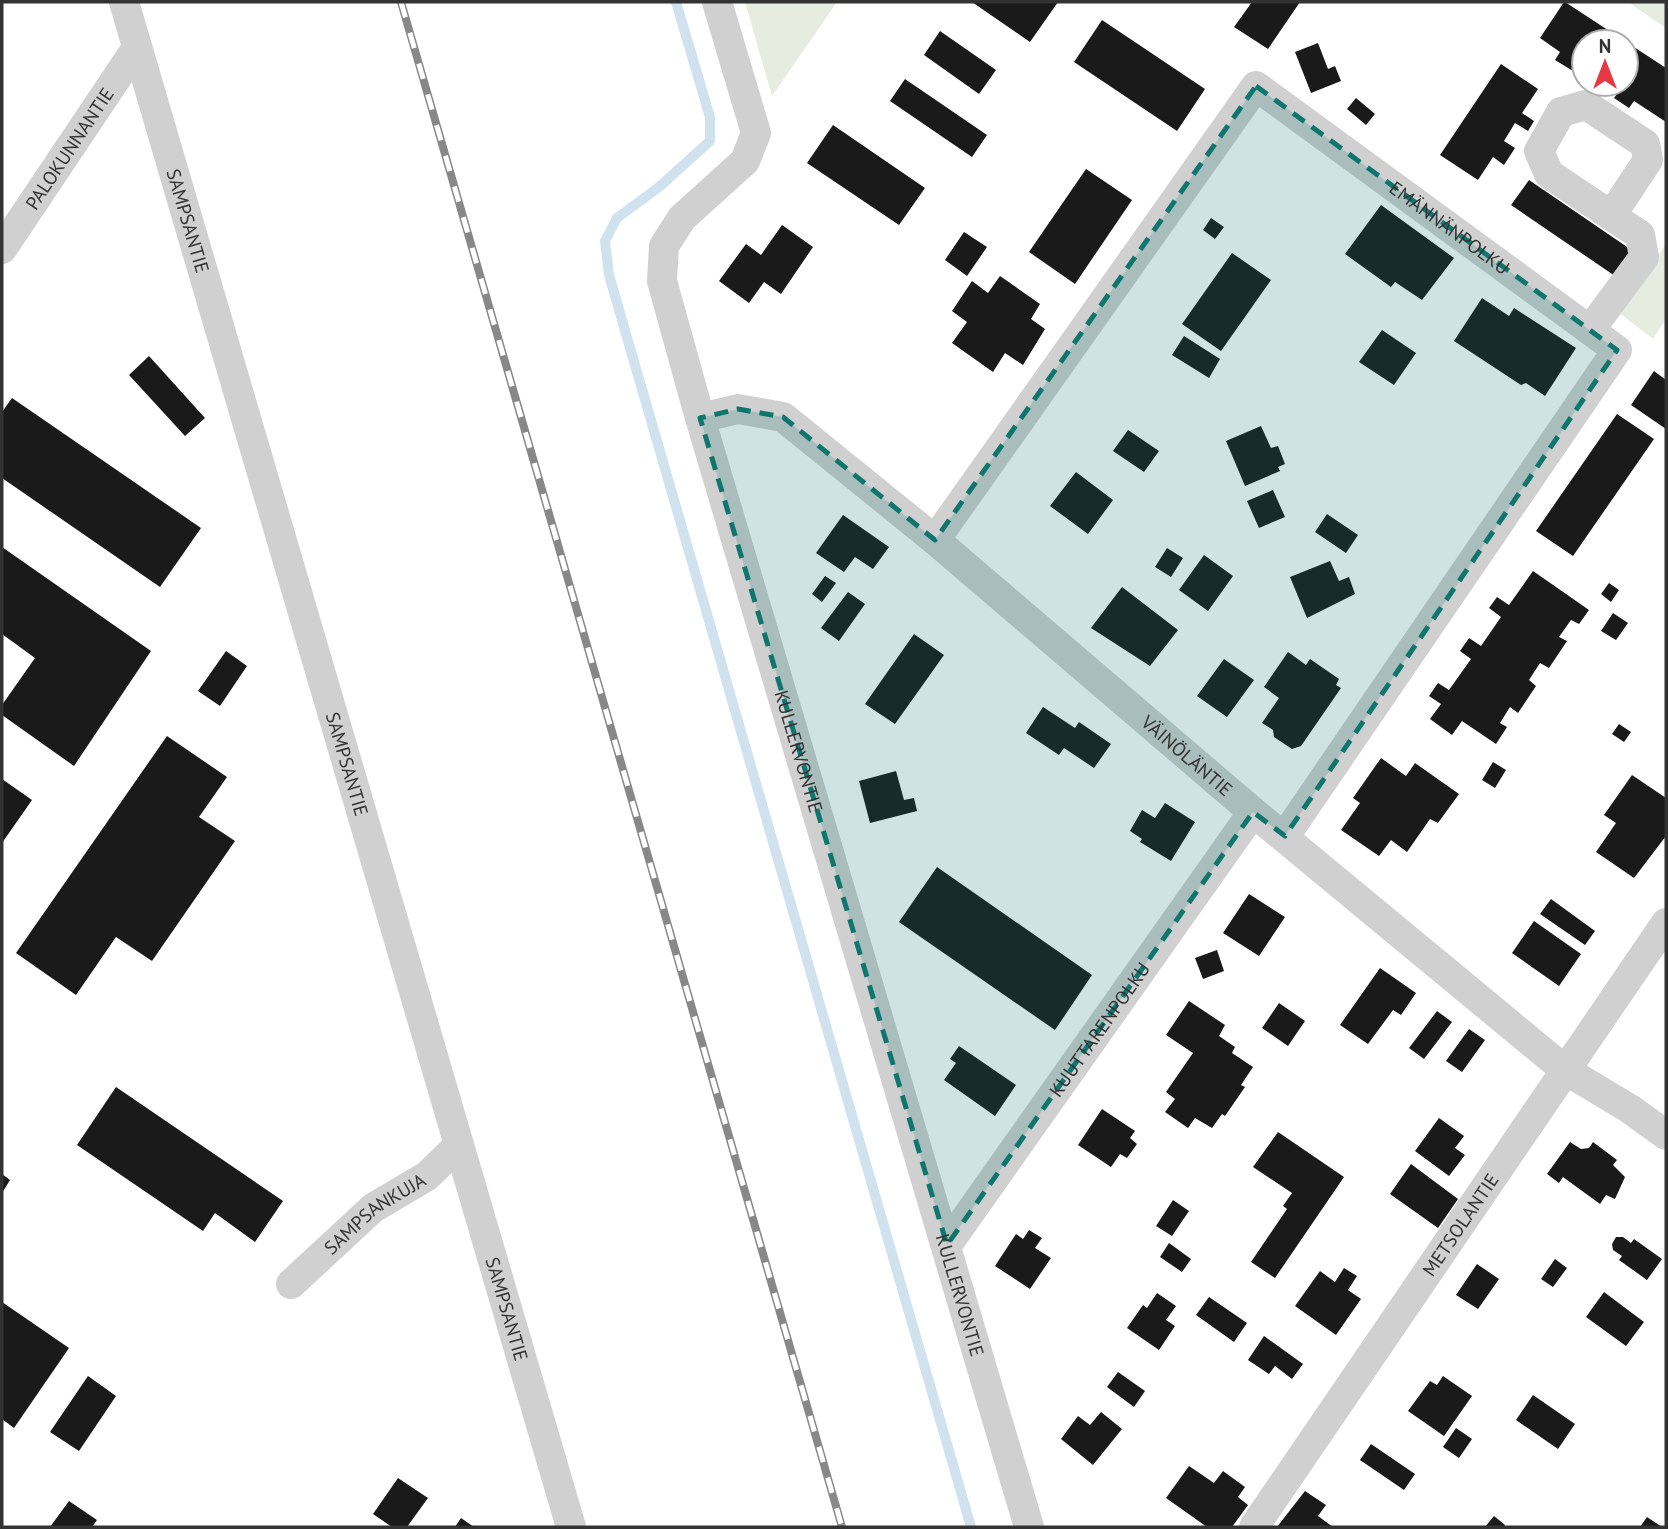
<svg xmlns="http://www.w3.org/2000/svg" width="1668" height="1529" font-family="'PT Sans',sans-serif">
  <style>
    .green { fill: #e6ecdf }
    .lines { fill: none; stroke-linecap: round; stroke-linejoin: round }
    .stream { stroke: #cfe2ee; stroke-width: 10 }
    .building { fill: #1a1a1a }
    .minor { stroke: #d0d0d0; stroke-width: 30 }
    .rail-casing { stroke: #888; stroke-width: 8 }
    .rail { stroke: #fff; stroke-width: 5; stroke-dasharray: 16; stroke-linecap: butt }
    .marked { fill: #0f766e; fill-opacity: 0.2; stroke: #0f766e; stroke-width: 5; stroke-dasharray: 14 9; stroke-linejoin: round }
    .labels { text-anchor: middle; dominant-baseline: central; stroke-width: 7; stroke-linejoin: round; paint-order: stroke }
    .street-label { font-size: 19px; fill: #333; stroke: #fff }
  </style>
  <rect width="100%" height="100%" fill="#fff"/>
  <path class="green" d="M745,2H837L772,96Z
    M1628,2H1666V28Z
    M1666,244V319L1653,339L1618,312Z"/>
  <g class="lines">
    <path class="stream" d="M676,2L710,117V141L659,187L617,218L605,241L609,275L971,1527"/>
  </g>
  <path class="building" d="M972,2H1058L1030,42Z
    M1252,2H1300L1268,49L1234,27Z
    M1564,2H1565L1666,68V122L1634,101L1629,108L1614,98L1619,91L1609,84H1626V42H1584V68L1578,63L1573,71L1555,60L1560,52L1540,38Z
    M1102,20L1205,89L1177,131L1074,62Z
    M940,31L996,70L979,94L924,55Z
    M1318,43L1328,69L1335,66L1341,81L1311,93L1295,52Z
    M1501,64L1538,89L1522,113L1534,121L1528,131L1515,123L1504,141L1515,148L1504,165L1493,157L1478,180L1440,155Z
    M905,79L987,135L972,157L890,101Z
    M1356,98L1375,114L1366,125L1347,109Z
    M833,125L925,188L899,225L807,163Z
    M1086,169L1132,200L1075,284L1029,252Z
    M1529,180L1633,251L1615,276L1511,205Z
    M1381,205L1454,258L1422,300L1395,282L1391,287L1345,254Z
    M1211,218L1224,227L1215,239L1203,230Z
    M782,225L813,247L781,294L764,282L749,303L719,281L746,244L761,255Z
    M964,232L987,247L967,276L945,260Z
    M1232,253L1271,280L1221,351L1182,324Z
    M1000,276L1040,304L1031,319L1045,329L1023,365L1005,353L993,372L952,343L967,322L952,311L972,281L988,293Z
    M1482,298L1509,316L1514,308L1576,348L1545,396L1526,383L1521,385L1454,341Z
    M1382,330L1416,353L1394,385L1359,362Z
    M1184,336L1220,359L1209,378L1172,355Z
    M149,356L205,418L185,436L129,375Z
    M1654,371L1666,380V429L1631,405Z
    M12,398L201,528L160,587L2,478V412Z
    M1617,414L1654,439L1573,556L1536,531Z
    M1261,426L1271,448L1278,446L1285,464L1278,467L1280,471L1245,486L1226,441Z
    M1128,430L1159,451L1144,472L1113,451Z
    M1076,472L1113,500L1088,534L1050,506Z
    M1273,490L1285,517L1259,528L1247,501Z
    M1327,514L1358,535L1346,553L1315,532Z
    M843,515L889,547L873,569L855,557L844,572L816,553Z
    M2,547L151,651L74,766L2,715V705L35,658L2,634Z
    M1167,548L1183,558L1171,577L1155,567Z
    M1204,555L1233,576L1208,611L1179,590Z
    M1330,561L1339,581L1349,577L1355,594L1307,618L1290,577Z
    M1533,571L1589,610L1579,624L1571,620L1559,637L1567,641L1549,668L1540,663L1529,680L1536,686L1518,713L1510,707L1500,723L1507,727L1496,744L1462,721L1452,735L1430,719L1441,704L1429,696L1438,683L1449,690L1471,659L1460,651L1469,638L1481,646L1501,617L1489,608L1497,597L1509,605Z
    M825,576L836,583L822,602L812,594Z
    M1609,583L1619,590L1611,602L1601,594Z
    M1122,587L1178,630L1150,666L1091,628Z
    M848,592L865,604L839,641L821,628Z
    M1613,613L1628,623L1616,640L1601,631Z
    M914,634L944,655L895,724L865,704Z
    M226,651L247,666L220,706L198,691Z
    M1288,652L1306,665L1310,659L1339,679L1336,685L1341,688L1301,746L1292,749L1274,737L1273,730L1262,723L1279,698L1264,687Z
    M1224,659L1254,680L1227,717L1197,696Z
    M1043,707L1075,728L1079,722L1111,744L1094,768L1064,748L1059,755L1026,733Z
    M1619,724L1631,732L1624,742L1612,734Z
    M167,736L227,777L199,817L235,841L152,961L116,937L76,995L16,953Z
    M1381,758L1406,776L1415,763L1459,794L1438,823L1430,819L1407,852L1391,840L1379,856L1341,830L1360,803L1353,798Z
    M1493,762L1506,770L1495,788L1482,780Z
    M896,771L904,800L914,798L917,811L870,823L859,781Z
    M1632,775L1666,798V836L1634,878L1596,852L1616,823L1604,815Z
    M2,779L32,800L2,843Z
    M1165,803L1195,822L1171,861L1140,842L1142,839L1130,831L1142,810L1155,818Z
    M937,867L1092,975L1055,1030L899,922Z
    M1249,894L1285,917L1259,956L1223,933Z
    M1551,899L1595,931L1585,945L1540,914Z
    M1534,921L1581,954L1559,986L1512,953Z
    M1217,950L1224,971L1203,979L1195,958Z
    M1380,968L1416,993L1401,1015L1393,1010L1368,1044L1340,1025Z
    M1189,1001L1225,1025L1219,1036L1235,1047L1232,1053L1253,1067L1241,1085L1245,1087L1225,1116L1222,1114L1212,1128L1195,1118L1188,1128L1165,1112L1175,1099L1166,1092L1193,1053L1166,1035Z
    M1279,1003L1305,1021L1288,1046L1262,1028Z
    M1437,1011L1452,1022L1424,1059L1409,1048Z
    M1469,1029L1485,1040L1462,1072L1446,1061Z
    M959,1046L1016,1085L995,1116L944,1080L956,1063L950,1059Z
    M116,1087L283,1201L255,1242L215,1213L203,1231L77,1145Z
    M1102,1109L1135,1131L1130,1138L1137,1144L1127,1158L1120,1154L1111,1167L1078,1145Z
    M1439,1118L1464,1136L1455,1148L1465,1155L1449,1176L1415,1151Z
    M1278,1132L1344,1177L1275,1278L1251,1262L1287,1209L1283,1206L1292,1193L1253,1167Z
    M1570,1142L1581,1149L1589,1148L1593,1142L1617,1160L1613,1165L1625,1177L1615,1199L1606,1195L1600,1204L1563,1177L1559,1183L1547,1174Z
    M1411,1164L1458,1199L1438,1228L1390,1194Z
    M2,1174L10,1180L2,1193Z
    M1173,1200L1189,1211L1172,1236L1156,1226Z
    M1029,1230L1042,1238L1035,1248L1051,1258L1030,1289L995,1266L1016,1234L1023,1239Z
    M1616,1237H1623L1631,1243L1634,1239L1662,1259L1647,1280L1619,1260L1622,1256L1613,1250L1612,1244Z
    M1169,1243L1191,1259L1182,1272L1160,1257Z
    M1555,1259L1567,1268L1553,1287L1541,1279Z
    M1477,1264L1499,1279L1478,1309L1456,1295Z
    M1344,1268L1357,1276L1348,1290L1361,1299L1336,1335L1295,1306L1320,1271L1335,1282Z
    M1604,1292L1644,1322L1626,1346L1586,1317Z
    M1157,1293L1176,1306L1166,1320L1175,1326L1159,1350L1127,1328L1143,1305L1147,1308Z
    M1209,1297L1247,1323L1234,1342L1196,1315Z
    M2,1302L69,1348L14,1428L2,1419Z
    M1264,1336L1303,1364L1292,1379L1275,1366L1269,1374L1248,1360Z
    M1118,1372L1145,1391L1134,1407L1107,1387Z
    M88,1376L116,1396L79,1451L50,1432Z
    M1443,1376L1472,1396L1444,1436L1408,1411L1430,1381L1437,1385Z
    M1533,1395L1575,1424L1558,1449L1516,1420Z
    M1101,1412L1122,1429L1093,1465L1061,1439L1078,1416L1090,1425Z
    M1456,1428L1472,1439L1459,1458L1443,1447Z
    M1371,1444L1415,1474L1404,1490L1360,1460Z
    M1189,1466L1214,1483L1223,1471L1245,1487L1238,1497L1248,1505L1232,1527H1207L1166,1498Z
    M398,1478L428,1498L407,1527H392L373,1514Z
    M1305,1491L1326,1505L1318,1516L1333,1527H1277Z
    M69,1501L97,1520L92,1527H50Z
    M1494,1516L1505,1525L1504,1527H1485Z
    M1647,1517L1662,1527H1640Z
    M461,1518L474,1527H455Z"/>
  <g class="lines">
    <g class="minor">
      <path id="s1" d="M124,2L571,1527"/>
      <path id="s2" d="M717,2L756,133L745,161L682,218L664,246L662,281L700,418L1029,1527"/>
      <path id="s3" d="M2,249L136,49"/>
      <path d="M1590,330L1644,257L1640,235L1549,174L1539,151L1561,112L1586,105L1645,144L1648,160L1611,216"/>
      <path id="s4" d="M700,418L738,409L783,417L935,540L1253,812L1565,1070L1630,1109L1666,1135"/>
      <path id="s5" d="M935,540L1256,86L1617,350L1285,836"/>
      <path id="s6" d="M947,1245L1253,812"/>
      <path id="s7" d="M291,1284L373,1208L427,1176L459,1145"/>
      <path id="s8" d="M1254,1527L1666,923"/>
    </g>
    <defs>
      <path id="rail" d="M401,2L842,1527"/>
    </defs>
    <use href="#rail" class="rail-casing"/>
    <use href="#rail" class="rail"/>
  </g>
  <path class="marked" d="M1256,86L1617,350L1285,836L1253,812L947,1245L700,418L738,409L783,417L935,540Z"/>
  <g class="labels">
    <g class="street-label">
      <text stroke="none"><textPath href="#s3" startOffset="121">PALOKUNNANTIE</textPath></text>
      <text stroke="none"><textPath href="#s1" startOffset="228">SAMPSANTIE</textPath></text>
      <text stroke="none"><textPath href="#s5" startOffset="796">EMÄNNÄNPOLKU</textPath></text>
      <text stroke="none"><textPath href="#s2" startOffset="810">KULLERVONTIE</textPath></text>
      <text stroke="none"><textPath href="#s4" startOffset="612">VÄINÖLÄNTIE</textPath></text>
      <text stroke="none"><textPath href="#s1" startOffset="794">SAMPSANTIE</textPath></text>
      <text stroke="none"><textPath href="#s6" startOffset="264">KUUTTARENPOLKU</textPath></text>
      <text stroke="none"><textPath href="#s7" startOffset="110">SAMPSANKUJA</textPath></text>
      <text stroke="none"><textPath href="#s8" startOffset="366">METSOLANTIE</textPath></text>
      <text stroke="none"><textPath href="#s2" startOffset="1377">KULLERVONTIE</textPath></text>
      <text stroke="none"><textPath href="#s1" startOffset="1362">SAMPSANTIE</textPath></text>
    </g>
  </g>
  <rect width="1668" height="1529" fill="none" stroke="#333333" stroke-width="7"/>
  <g transform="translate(1605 63)"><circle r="33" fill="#ffffff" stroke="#adadad" stroke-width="2"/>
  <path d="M0-5L12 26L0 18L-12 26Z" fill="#e63946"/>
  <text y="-10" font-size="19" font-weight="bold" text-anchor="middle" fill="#333333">N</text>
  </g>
</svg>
